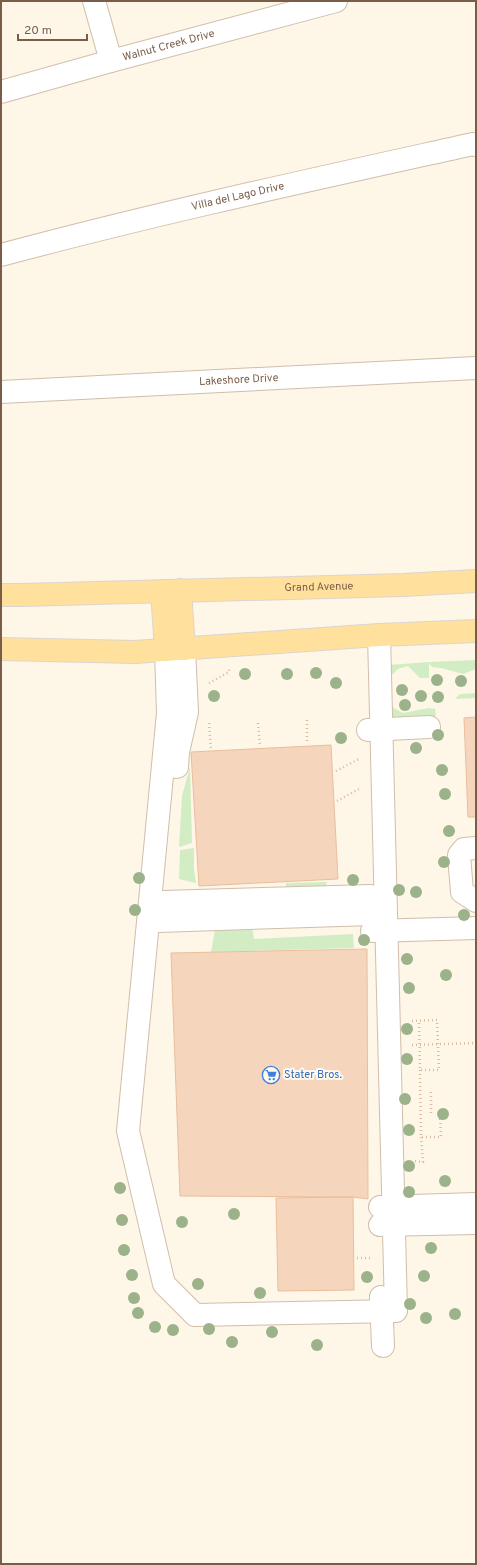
<svg xmlns="http://www.w3.org/2000/svg" width="477" height="1565" font-family="Overpass,sans-serif">
  <style>
    .green { fill: #d2edc4 }
    .building { fill: #f5d6bd; stroke: #e9be9c }
    .lines { fill: none; stroke-linecap: round; stroke-linejoin: round }
    .minor-casing { stroke: #d1beab; stroke-width: 24 }
    .major-casing { stroke: #dcd5d0; stroke-width: 24 }
    .path { stroke: #dbba9f; stroke-width: 2.5; stroke-dasharray: 1 3; stroke-linecap: butt }
    .minor { stroke: #fff; stroke-width: 22 }
    .major { stroke: #ffe09d; stroke-width: 22 }
    .tree { fill: #9cb28a }
    .labels { text-anchor: middle; dominant-baseline: central; stroke-width: 4; stroke-linejoin: round; paint-order: stroke }
    .street-label { font-size: 11px; fill: #7a5d49; stroke: #fffaef }
    .shop-label { font-size: 11px; fill: #366cbe; stroke: #fffaef; text-anchor: start }
  </style>
  <rect width="100%" height="100%" fill="#fef6e7"/>
  <path class="green" d="M476,660V669L463,674L441,668L432,667L429,663V678H420L408,666L398,669L380,687L389,665L429,662Z
    M476,693V698L455,699L460,694Z
    M385,703L403,713L429,708L435,709L436,716L429,722H391Z
    M190,767L192,843L179,847L182,796Z
    M194,848V869L196,883L179,879L180,850Z
    M327,882L325,889L286,892V883Z
    M236,924L252,927L254,939L353,934L354,948L211,952L215,930Z"/>
  <path class="building" d="M476,717V817H468L464,718Z
    M331,745L338,879L199,886L191,752Z
    M367,949L368,1199L353,1197L180,1196L171,953Z
    M353,1197L354,1290L278,1291L276,1198Z"/>
  <g class="lines">
    <defs>
      <g id="minor">
        <path d="M94,1L111,61"/>
        <path id="s1" d="M1,92L111,61L336,1"/>
        <path id="s2" d="M1,255C157,213 315,179 473,144L476,145"/>
        <path id="s3" d="M1,392L476,368"/>
        <path d="M166,650L168,713L128,1131L164,1284L195,1315L396,1311L379,635"/>
        <path d="M368,730L429,727"/>
        <path d="M177,767L178,752L187,712L184,649"/>
        <path d="M476,848L464,849L459,855L462,892L476,901"/>
        <path d="M163,902L371,896"/>
        <path d="M158,921L372,914"/>
        <path d="M372,931L476,928"/>
        <path d="M380,1207L476,1204"/>
        <path d="M380,1225L476,1223"/>
        <path d="M381,1297L383,1346"/>
      </g>
      <g id="major">
        <path d="M180,590L184,649"/>
        <path d="M162,591L166,650"/>
        <path id="s4" d="M1,595H21L403,585L476,581"/>
        <path d="M1,649L135,652L379,635L476,631"/>
      </g>
    </defs>
    <use href="#minor" class="minor-casing"/>
    <use href="#major" class="major-casing"/>
    <path class="path" d="M209,683L229,672V668
      M307,720V744
      M209,723L211,750
      M258,723L260,746
      M336,771L359,759
      M337,801L359,789
      M412,1021L437,1020L439,1070H420L419,1021
      M412,1045L476,1043
      M420,1070L421,1137H441L440,1115
      M431,1092V1114
      M415,1161L423,1162L421,1137
      M357,1258H373"/>
    <use href="#minor" class="minor"/>
    <use href="#major" class="major"/>
  </g>
  <g class="tree">
    <circle cx="316" cy="673" r="6"/>
    <circle cx="245" cy="674" r="6"/>
    <circle cx="287" cy="674" r="6"/>
    <circle cx="437" cy="680" r="6"/>
    <circle cx="461" cy="681" r="6"/>
    <circle cx="336" cy="683" r="6"/>
    <circle cx="402" cy="690" r="6"/>
    <circle cx="214" cy="696" r="6"/>
    <circle cx="421" cy="696" r="6"/>
    <circle cx="438" cy="697" r="6"/>
    <circle cx="405" cy="705" r="6"/>
    <circle cx="438" cy="735" r="6"/>
    <circle cx="341" cy="738" r="6"/>
    <circle cx="416" cy="748" r="6"/>
    <circle cx="442" cy="770" r="6"/>
    <circle cx="445" cy="794" r="6"/>
    <circle cx="449" cy="831" r="6"/>
    <circle cx="444" cy="862" r="6"/>
    <circle cx="139" cy="878" r="6"/>
    <circle cx="353" cy="880" r="6"/>
    <circle cx="399" cy="890" r="6"/>
    <circle cx="416" cy="892" r="6"/>
    <circle cx="135" cy="910" r="6"/>
    <circle cx="464" cy="915" r="6"/>
    <circle cx="364" cy="940" r="6"/>
    <circle cx="407" cy="959" r="6"/>
    <circle cx="446" cy="975" r="6"/>
    <circle cx="409" cy="988" r="6"/>
    <circle cx="407" cy="1029" r="6"/>
    <circle cx="407" cy="1059" r="6"/>
    <circle cx="405" cy="1099" r="6"/>
    <circle cx="443" cy="1114" r="6"/>
    <circle cx="409" cy="1130" r="6"/>
    <circle cx="409" cy="1166" r="6"/>
    <circle cx="445" cy="1181" r="6"/>
    <circle cx="120" cy="1188" r="6"/>
    <circle cx="409" cy="1192" r="6"/>
    <circle cx="234" cy="1214" r="6"/>
    <circle cx="122" cy="1220" r="6"/>
    <circle cx="182" cy="1222" r="6"/>
    <circle cx="431" cy="1248" r="6"/>
    <circle cx="124" cy="1250" r="6"/>
    <circle cx="132" cy="1275" r="6"/>
    <circle cx="424" cy="1276" r="6"/>
    <circle cx="367" cy="1277" r="6"/>
    <circle cx="198" cy="1284" r="6"/>
    <circle cx="260" cy="1293" r="6"/>
    <circle cx="134" cy="1298" r="6"/>
    <circle cx="410" cy="1304" r="6"/>
    <circle cx="138" cy="1313" r="6"/>
    <circle cx="455" cy="1314" r="6"/>
    <circle cx="426" cy="1318" r="6"/>
    <circle cx="155" cy="1327" r="6"/>
    <circle cx="209" cy="1329" r="6"/>
    <circle cx="173" cy="1330" r="6"/>
    <circle cx="272" cy="1332" r="6"/>
    <circle cx="232" cy="1342" r="6"/>
    <circle cx="317" cy="1345" r="6"/>
  </g>
  <defs>
    <symbol id="supermarket-ring" viewBox="-11 -11 22 22"><circle r="9.5" fill="#fffaef" stroke="#3f7fe0" stroke-width="1.5"/><path d="M-6-5.5h2.5l.6 2H6L4.5 2H-2.5L-4.4-4H-6ZM-1.5 3.2a1.3 1.3 0 1 0 .1 0ZM3 3.2a1.3 1.3 0 1 0 .1 0Z" fill="#3f7fe0"/></symbol>
  </defs>
  <g fill-rule="evenodd">
    <use href="#supermarket-ring" x="261" y="1065" width="20" height="20"/>
  </g>
  <g class="labels">
    <g class="street-label">
      <text stroke="none"><textPath href="#s1" startOffset="174">Walnut Creek Drive</textPath></text>
      <text stroke="none"><textPath href="#s2" startOffset="244">Villa del Lago Drive</textPath></text>
      <text stroke="none"><textPath href="#s3" startOffset="238">Lakeshore Drive</textPath></text>
      <text stroke="none"><textPath href="#s4" startOffset="318">Grand Avenue</textPath></text>
    </g>
    <g class="shop-label">
      <text x="284" y="1075">Stater Bros.</text>
    </g>
  </g>
  <rect width="477" height="1565" fill="none" stroke="#7a5d49" stroke-width="4"/>
  <path d="M18 34v6h69v-6" fill="none" stroke="#7a5d49" stroke-width="2"/>
  <text x="24" y="34" font-size="12" fill="#7a5d49" stroke="#fffaef" stroke-width="3" paint-order="stroke">20 m</text>
</svg>
